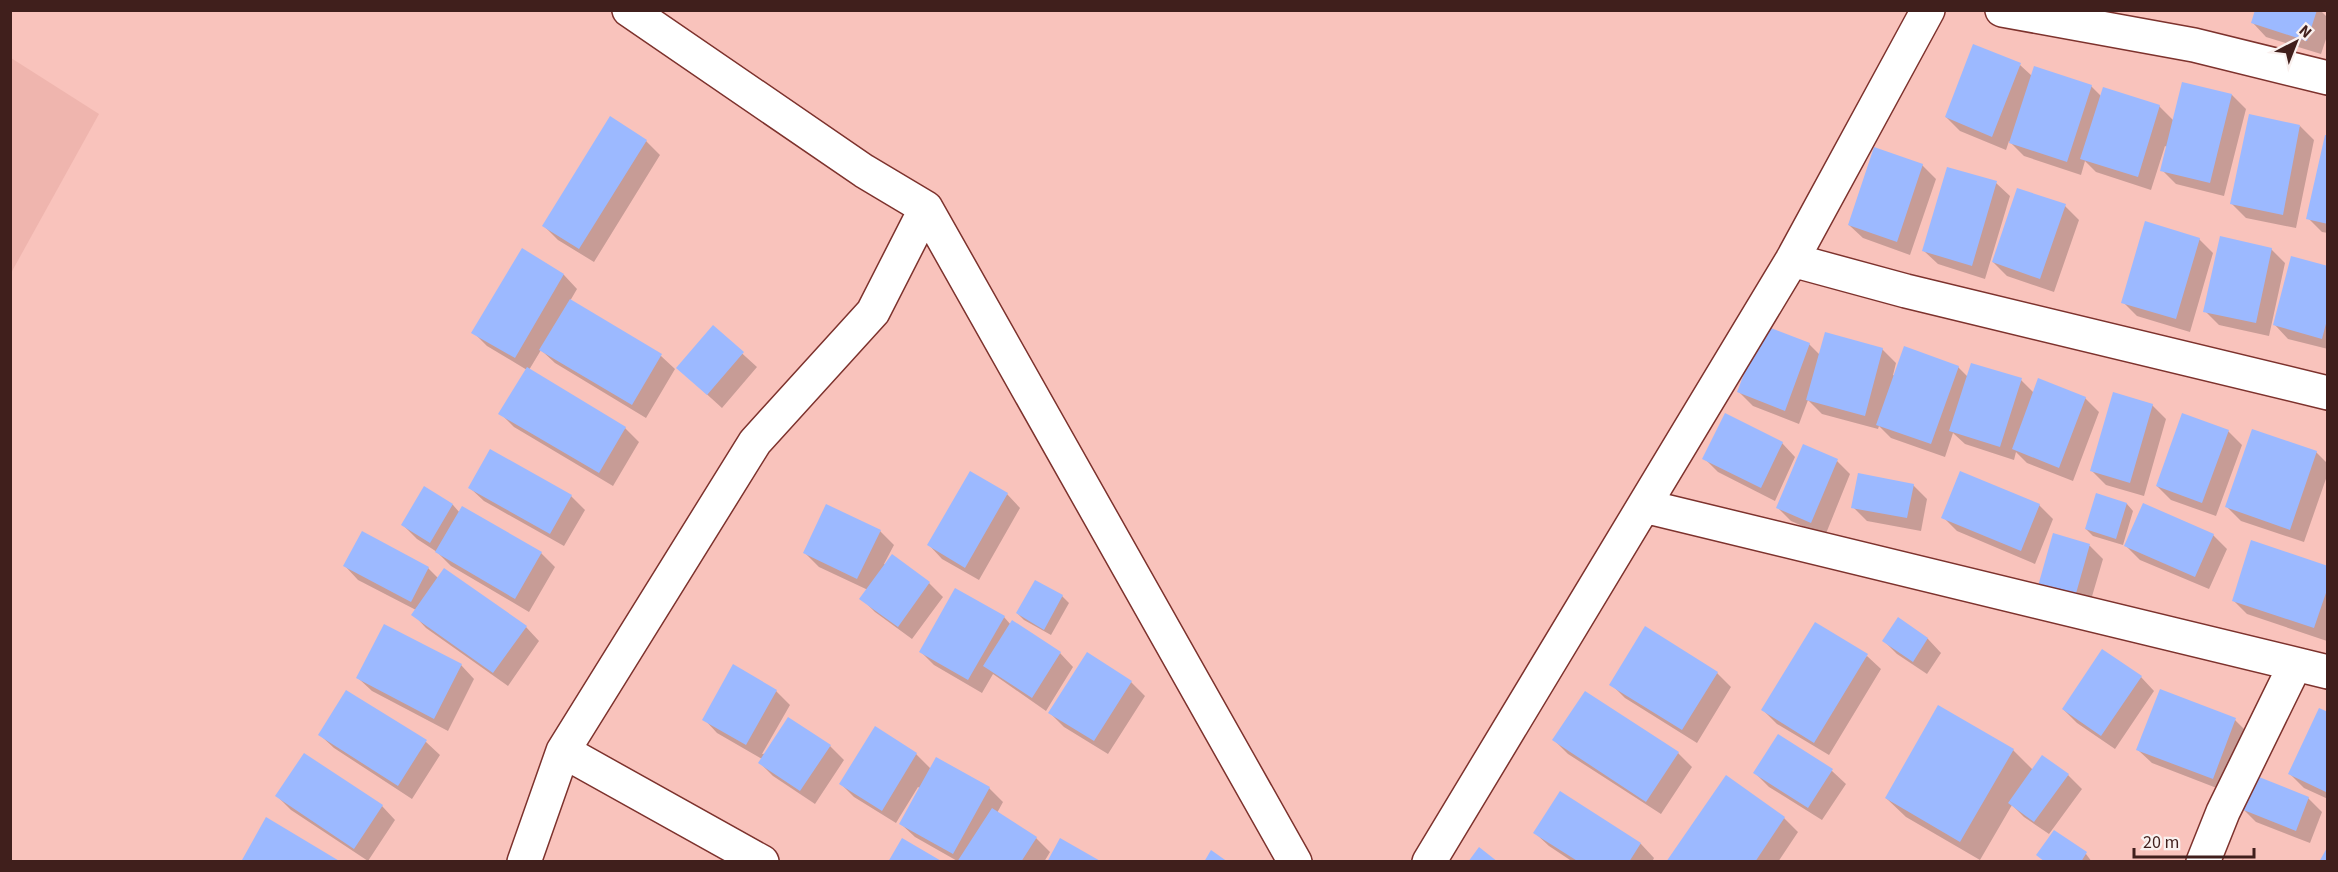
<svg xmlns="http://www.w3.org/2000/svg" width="2338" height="872" font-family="'Source Sans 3',sans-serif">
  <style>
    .built { fill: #efb5ae }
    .shadow { fill: #0003 }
    .building { fill: #9cb9ff }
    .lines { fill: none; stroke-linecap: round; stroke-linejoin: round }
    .minor-casing { stroke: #7d322d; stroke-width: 36 }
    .minor { stroke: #fff; stroke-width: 33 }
  </style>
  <rect width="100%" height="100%" fill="#f9c3bc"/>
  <path class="built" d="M11,58L99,114L11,273Z"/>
  <path class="shadow" d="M2256,10H2320L2328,18V33L2321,54L2266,37L2253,23Z
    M2020,65L2032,76L2091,86L2101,96L2159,106L2174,121L2183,83L2232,95L2246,109L2224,196L2176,184L2162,170L2167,147L2165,146L2151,190L2096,172L2085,161L2081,175L2024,156L2009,141L2006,150L1960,131L1946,117Z
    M2300,126L2314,140L2296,228L2246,218L2232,204Z
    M2328,137V233L2322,232L2308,218Z
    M646,141L660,155L594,262L558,240L544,226Z
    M1922,165L1936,179L1910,255L1863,238L1849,225Z
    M1996,183L2010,196L1985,279L1938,264L1924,251Z
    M2065,206L2079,220L2054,292L2007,276L1993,262Z
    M2199,239L2213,253L2190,332L2137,316L2123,302Z
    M2271,249L2285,263L2269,336L2219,325L2205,311Z
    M522,250L564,275L577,289L570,301L661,356L675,369L646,418L555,363L541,350L529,370L625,428L639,442L613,486L514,427L500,413L527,370L487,346L473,332Z
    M2328,268V349L2288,339L2275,325Z
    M713,327L757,367L722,408L678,368Z
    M1809,344L1820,355L1882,349L1896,363L1893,375L1895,376L1958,367L1968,377L2021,380L2034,393L2085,398L2099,412L2073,481L2027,463L2016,452L2014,460L1965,444L1953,433L1945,457L1891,438L1879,426L1878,429L1822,414L1808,400L1799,424L1753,406L1739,392Z
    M2152,405L2166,419L2144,496L2106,485L2092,471Z
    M2228,431L2242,445L2216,516L2171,500L2157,486Z
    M1782,443L1795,457L1775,501L1718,472L1704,458Z
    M2316,452L2328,464V473L2304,542L2241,521L2227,507Z
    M1837,461L1850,474L1825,536L1791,521L1777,507Z
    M1913,485L1927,499L1921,531L1867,521L1853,507Z
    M425,488L453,505L460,513L541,553L555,567L529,612L451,566L437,552L417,539L403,525Z
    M470,488L571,496L585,510L564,546L484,501Z
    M1007,494L1020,508L979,580L942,559L929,545Z
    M2097,495L2127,504L2133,511L2123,545L2093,536L2086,529Z
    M2039,505L2053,519L2035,564L1957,531L1943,517Z
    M880,531L894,545L884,564L929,583L943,597L912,639L875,612L861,598L868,590L819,567L805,553Z
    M2054,535L2090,546L2103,559L2088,610L2053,600Z
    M2213,535L2227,549L2209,589L2140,560L2126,546Z
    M345,566L428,568L438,578L526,627L539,641L508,686L426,628L413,614L416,610L358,580Z
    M2328,567L2327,641L2247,614L2233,600Z
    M1062,596L1069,603L1051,635L1024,620L1017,613Z
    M1004,617L1011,625L1060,653L1073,667L1046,711L993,674L982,693L934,665L920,651Z
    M1898,620L1928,639L1941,653L1927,674L1897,654L1884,641Z
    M1867,656L1881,669L1829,755L1777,724L1763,710Z
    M461,665L474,679L448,731L372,691L358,678Z
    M1717,673L1731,687L1697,743L1625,698L1611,684Z
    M2141,677L2154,691L2115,749L2077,723L2063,709Z
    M1131,682L1145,696L1108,754L1064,727L1050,713Z
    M776,691L790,705L762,754L830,746L844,760L815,804L773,776L760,763L762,759L717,733L704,719Z
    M2328,714V799L2304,788L2290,774Z
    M2235,720L2249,734L2227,792L2152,763L2138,750Z
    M320,735L426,742L440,755L412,799L334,748Z
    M1554,740L1678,753L1692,767L1661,814L1568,754Z
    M2013,750L2033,770L2068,775L2082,789L2049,834L2024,817L2012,805L1980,860L1906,817L1886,798Z
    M916,754L931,769L989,788L1003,802L997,813L1036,838L1050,852L1044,862H959L915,837L901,824L920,788L918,787L896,823L854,797L841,784Z
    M1832,771L1846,784L1822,820L1769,787L1755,773Z
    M1726,777L1784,818L1798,832L1778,862H1668Z
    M1560,793L1641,844L1654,858L1652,862H1573L1549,846L1535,833Z
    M277,796L382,806L395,820L368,861L291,810Z
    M2308,798L2322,812L2310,843L2256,822L2242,808Z
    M2086,854L2092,862H2044Z"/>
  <path class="building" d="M2255,10H2317L2307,41L2251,23Z
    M1973,44L2021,63L1992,137L1945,117Z
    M2034,66L2092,85L2067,162L2009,143Z
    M2182,82L2232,94L2210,183L2160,171Z
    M2103,87L2160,105L2138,177L2080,159Z
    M2249,114L2300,125L2283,215L2230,204Z
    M610,116L647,140L579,249L542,226Z
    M2325,135H2328V224L2306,219Z
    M1874,147L1923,164L1897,242L1848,225Z
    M1947,167L1997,181L1972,266L1922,251Z
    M2017,188L2066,204L2040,279L1992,262Z
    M2145,221L2200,238L2176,319L2121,303Z
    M2220,236L2272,248L2256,323L2203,312Z
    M522,248L564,274L515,358L471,333Z
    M2291,256L2328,266V316L2322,339L2273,325Z
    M570,299L662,354L632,405L539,350Z
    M713,325L744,352L707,395L676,368Z
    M1763,325L1810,343L1785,411L1737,392Z
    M1825,332L1883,348L1865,416L1806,400Z
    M1904,346L1959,366L1931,444L1876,425Z
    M1971,363L2022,378L2000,447L1949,431Z
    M527,367L626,427L599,473L498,414Z
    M2038,378L2086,397L2059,468L2012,449Z
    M2113,392L2153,404L2130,483L2090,471Z
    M1725,413L1783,442L1761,488L1702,459Z
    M2182,413L2229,430L2202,503L2156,486Z
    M2252,429L2317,451L2290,530L2225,507Z
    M1803,444L1838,459L1811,523L1776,508Z
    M490,449L572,495L550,534L468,488Z
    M970,471L1008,493L965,568L927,545Z
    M1960,471L2040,504L2021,551L1941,518Z
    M1858,473L1914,484L1907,518L1851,508Z
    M424,486L453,504L430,543L401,525Z
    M2096,493L2127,503L2116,539L2085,529Z
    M2143,503L2214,534L2195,577L2124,546Z
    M826,504L881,530L857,579L803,553Z
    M462,506L542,552L515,599L435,552Z
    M362,531L429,567L411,602L343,566Z
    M2053,533L2090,544L2075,597L2038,586Z
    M2251,540L2328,566V587L2314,628L2232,601Z
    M892,554L930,582L898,627L859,599Z
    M444,568L527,626L493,673L411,615Z
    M1035,580L1063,595L1044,630L1016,613Z
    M955,588L1005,616L968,680L919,652Z
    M1898,617L1928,638L1913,662L1882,641Z
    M1012,620L1061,652L1032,698L983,666Z
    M1815,622L1868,654L1814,743L1761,710Z
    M384,624L462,664L434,719L356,678Z
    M1645,626L1718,672L1682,730L1609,685Z
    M2102,649L2142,676L2101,736L2062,709Z
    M1087,652L1132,681L1094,741L1048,713Z
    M733,664L777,690L746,745L702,720Z
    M2160,689L2236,718L2213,779L2136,750Z
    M346,690L427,740L398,786L318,735Z
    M1585,691L1679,752L1646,802L1552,740Z
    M1938,705L2014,749L1960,842L1885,798Z
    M2319,708L2328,712V793L2288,774Z
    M788,717L831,745L800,791L758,763Z
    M875,726L917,753L882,811L839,784Z
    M1778,734L1833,769L1808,808L1753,773Z
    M304,753L383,805L354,849L275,796Z
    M2042,755L2069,774L2034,822L2008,803Z
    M936,757L990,787L953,854L899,824Z
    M1726,775L1785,817L1755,862H1666Z
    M2254,775L2309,797L2296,831L2241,809Z
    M1560,791L1641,843L1629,862H1579L1533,833Z
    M992,808L1037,837L1021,862H957Z
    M266,817L341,862H245L242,860Z
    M2054,830L2087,852L2081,862H2045L2036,855Z
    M902,838L943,862H888Z
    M1060,838L1102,862H1047Z
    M2328,846V862H2319Z
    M1479,847L1498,862H1468Z
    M1211,850L1228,862H1204Z"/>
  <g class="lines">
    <defs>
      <path id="minor" d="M629,10L864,171L926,208L1295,862
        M2002,10L2194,45L2328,78
        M1792,260L1906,291L2328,393
        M1644,506L2328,672
        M563,751L762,862
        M524,862L563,751L755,442L873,312L926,208
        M1429,862L1792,260L1928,10
        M2203,862L2223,812L2295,665"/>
    </defs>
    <use href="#minor" class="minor-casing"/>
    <use href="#minor" class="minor"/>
  </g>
  <rect width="2338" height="872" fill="none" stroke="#401f1c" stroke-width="24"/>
  <g transform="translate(2296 42) rotate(42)" stroke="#faf1ef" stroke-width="4.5" paint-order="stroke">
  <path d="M0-4.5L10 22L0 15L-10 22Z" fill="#401f1c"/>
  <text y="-9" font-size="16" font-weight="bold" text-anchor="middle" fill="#401f1c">N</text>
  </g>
  <path d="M2134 848v9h120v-9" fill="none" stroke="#401f1c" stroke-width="3"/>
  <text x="2143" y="848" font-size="18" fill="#401f1c" stroke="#faf1ef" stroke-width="4.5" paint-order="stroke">20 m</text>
</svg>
